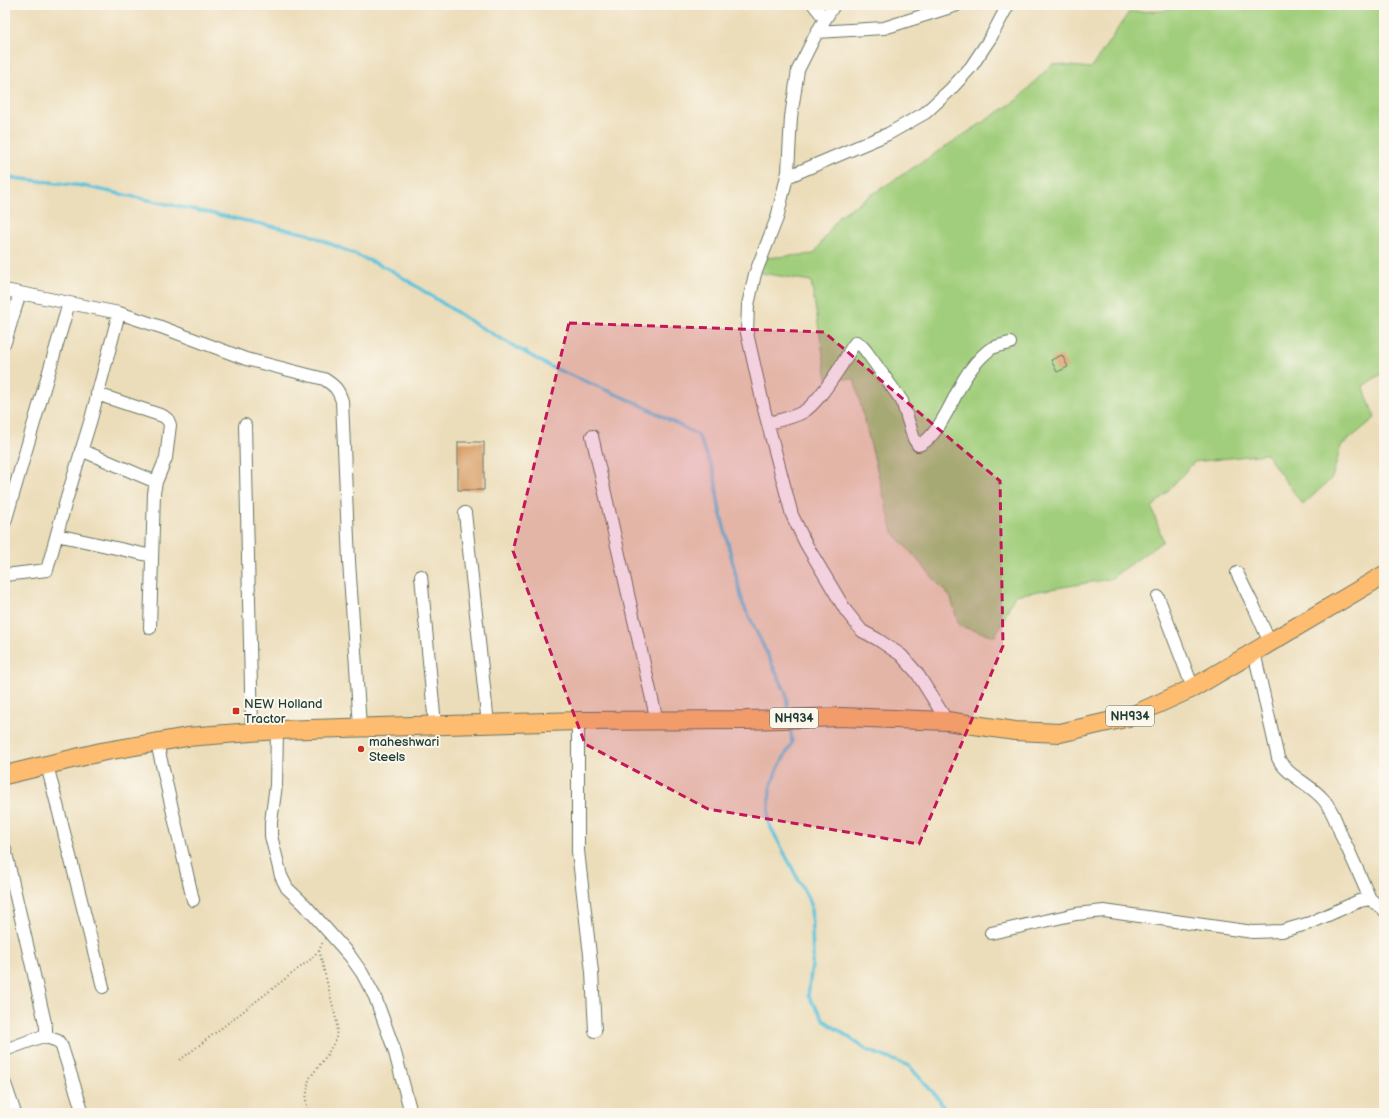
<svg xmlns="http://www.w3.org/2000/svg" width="1389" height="1118" font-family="'Balsamiq Sans',sans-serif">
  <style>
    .green { fill: #a1ce7b; stroke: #608658 }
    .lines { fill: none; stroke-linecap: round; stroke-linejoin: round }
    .stream { stroke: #5ec3dc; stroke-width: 3.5 }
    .building { fill: #d89b64 }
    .minor-casing { stroke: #677563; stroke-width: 14 }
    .highway-casing { stroke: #677563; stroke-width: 20 }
    .path { stroke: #677563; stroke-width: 2; stroke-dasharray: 1 3; stroke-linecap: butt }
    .minor { stroke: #fff; stroke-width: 12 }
    .highway { stroke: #febc70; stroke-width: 18 }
    .marked { fill: #c2185b; fill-opacity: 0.2; stroke: #c2185b; stroke-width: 3; stroke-dasharray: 8 5; stroke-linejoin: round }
    .poi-dot { fill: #c8321e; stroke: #fbf7ec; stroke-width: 1.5 }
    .labels { text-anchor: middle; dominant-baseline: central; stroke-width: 4; stroke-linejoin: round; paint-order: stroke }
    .shield { fill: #fbf7ec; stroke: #61756b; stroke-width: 1 }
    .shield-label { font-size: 12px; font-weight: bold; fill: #1f3d34 }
    .poi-label { font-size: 13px; fill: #1f3d34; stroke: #fbf7ec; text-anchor: start }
  </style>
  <rect width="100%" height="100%" fill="#fbf7ec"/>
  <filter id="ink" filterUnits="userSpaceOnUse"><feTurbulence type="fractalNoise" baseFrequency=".025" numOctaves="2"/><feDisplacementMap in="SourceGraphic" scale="8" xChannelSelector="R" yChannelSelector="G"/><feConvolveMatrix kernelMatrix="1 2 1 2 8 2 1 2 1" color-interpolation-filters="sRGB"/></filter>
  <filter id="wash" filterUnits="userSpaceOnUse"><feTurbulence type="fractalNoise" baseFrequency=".012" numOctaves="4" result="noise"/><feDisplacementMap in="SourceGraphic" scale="16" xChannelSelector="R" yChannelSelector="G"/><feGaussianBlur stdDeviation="0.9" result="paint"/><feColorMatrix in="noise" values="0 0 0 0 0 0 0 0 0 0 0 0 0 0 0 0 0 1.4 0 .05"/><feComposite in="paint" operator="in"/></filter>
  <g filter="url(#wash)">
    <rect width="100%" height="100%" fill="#ecddba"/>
    <path class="green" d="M1180,5H1384V372L1363,386L1375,418L1341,446L1332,478L1303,505L1266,454L1194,462L1152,508L1163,541L1110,579L1015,595L995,636L959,626L951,598L893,532L854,379L827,378L811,281L761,273L764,258L814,254L839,216L1017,100L1052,64L1091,68L1129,12L1162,11Z"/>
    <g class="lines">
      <path class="stream" d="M5,177L83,186L308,234L391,270L475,324L549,366L637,403L698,435L714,472L719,507L743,604L786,693L788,713
        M790,723L792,743L777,770L770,789L768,822L811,904L813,957L808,996L825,1021L867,1050L909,1066L938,1098L947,1113"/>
    </g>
    <g id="blocks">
      <path class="building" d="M1062,355L1068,367L1057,372L1051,360Z
        M458,442H484V490H458Z"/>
    </g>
  </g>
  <g filter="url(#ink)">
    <use href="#blocks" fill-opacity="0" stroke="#677563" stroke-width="1"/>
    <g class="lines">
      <defs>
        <path id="minor" d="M814,5L825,19
          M834,5L817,32L798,70L791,117L788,172L777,218L755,274L748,305L747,333L765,413L792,515L806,544L846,611L862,631L877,639L901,655L917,673L947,721
          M817,32L884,28L957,5
          M787,177L888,134L925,113L950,90L971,67L991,37L1008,5
          M5,290L119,313L161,327L246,359L324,379C335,386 338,389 342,401L349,561L360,727
          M5,342L20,293
          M97,394L163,416L168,420L170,425L166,458L156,482L154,493L150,628
          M768,423C779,420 793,418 803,412C817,404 832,379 841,366C846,358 850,349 856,342L861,345L866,351L902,401L914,439L918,445C936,441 954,397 963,381C970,369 978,359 989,350C994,346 1003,345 1010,343
          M245,425L252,731
          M592,436L657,721
          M81,450L156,482
          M465,513L488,724
          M5,522L69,303
          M57,535L152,556
          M1237,573L1255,609L1270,643
          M5,575L47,570L66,501L91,419L119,313
          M421,576L435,725
          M1158,597L1193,688
          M1254,652L1278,758C1287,776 1309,783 1323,799C1332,809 1337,824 1342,837C1352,857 1361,878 1370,899
          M578,721V851L592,972L595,1031
          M277,730L276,785L271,822V836L281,876L287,888L305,905L350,956L362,973L375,997L394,1049L411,1113
          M157,743L193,900
          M47,765L103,987
          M5,849L46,1027V1032L43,1036L5,1050
          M991,933L1076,914L1104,911L1253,932L1282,931L1310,923L1359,901L1370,899L1384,910
          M43,1036L58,1041L62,1047L83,1113
          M5,1084L15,1113"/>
        <path id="highway" d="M5,775L101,752L187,737L277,730L578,721L746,720L841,717L947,721L1015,731L1060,733L1129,717L1193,688L1384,575"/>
      </defs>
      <use href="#minor" class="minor-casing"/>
      <use href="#highway" class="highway-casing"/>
      <path class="path" d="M180,1060L311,959L319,950L323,942
        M308,1113L306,1100L309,1079L327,1055L336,1039L337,1023L319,950"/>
      <use href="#minor" class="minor"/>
      <use href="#highway" class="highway"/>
    </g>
  </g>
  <path class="marked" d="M569,323L824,332L1000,481L1003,646L919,844L708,809L585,744L513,551Z"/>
  <g class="poi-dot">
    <rect x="232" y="707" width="8" height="8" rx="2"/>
    <circle cx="361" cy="749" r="4"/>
  </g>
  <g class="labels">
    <g class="shield">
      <rect x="1106" y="706" width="48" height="20" rx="3"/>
      <rect x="770" y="708" width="48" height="20" rx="3"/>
    </g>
    <g class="shield-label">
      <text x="1130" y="716">NH934</text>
      <text x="794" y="718">NH934</text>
    </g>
    <g class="poi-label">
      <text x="244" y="704">NEW Holland<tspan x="244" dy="15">Tractor</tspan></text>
      <text x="369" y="742">maheshwari<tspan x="369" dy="15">Steels</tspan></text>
    </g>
  </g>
  <rect width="1389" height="1118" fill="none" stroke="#fbf7ec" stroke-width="20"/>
</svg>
